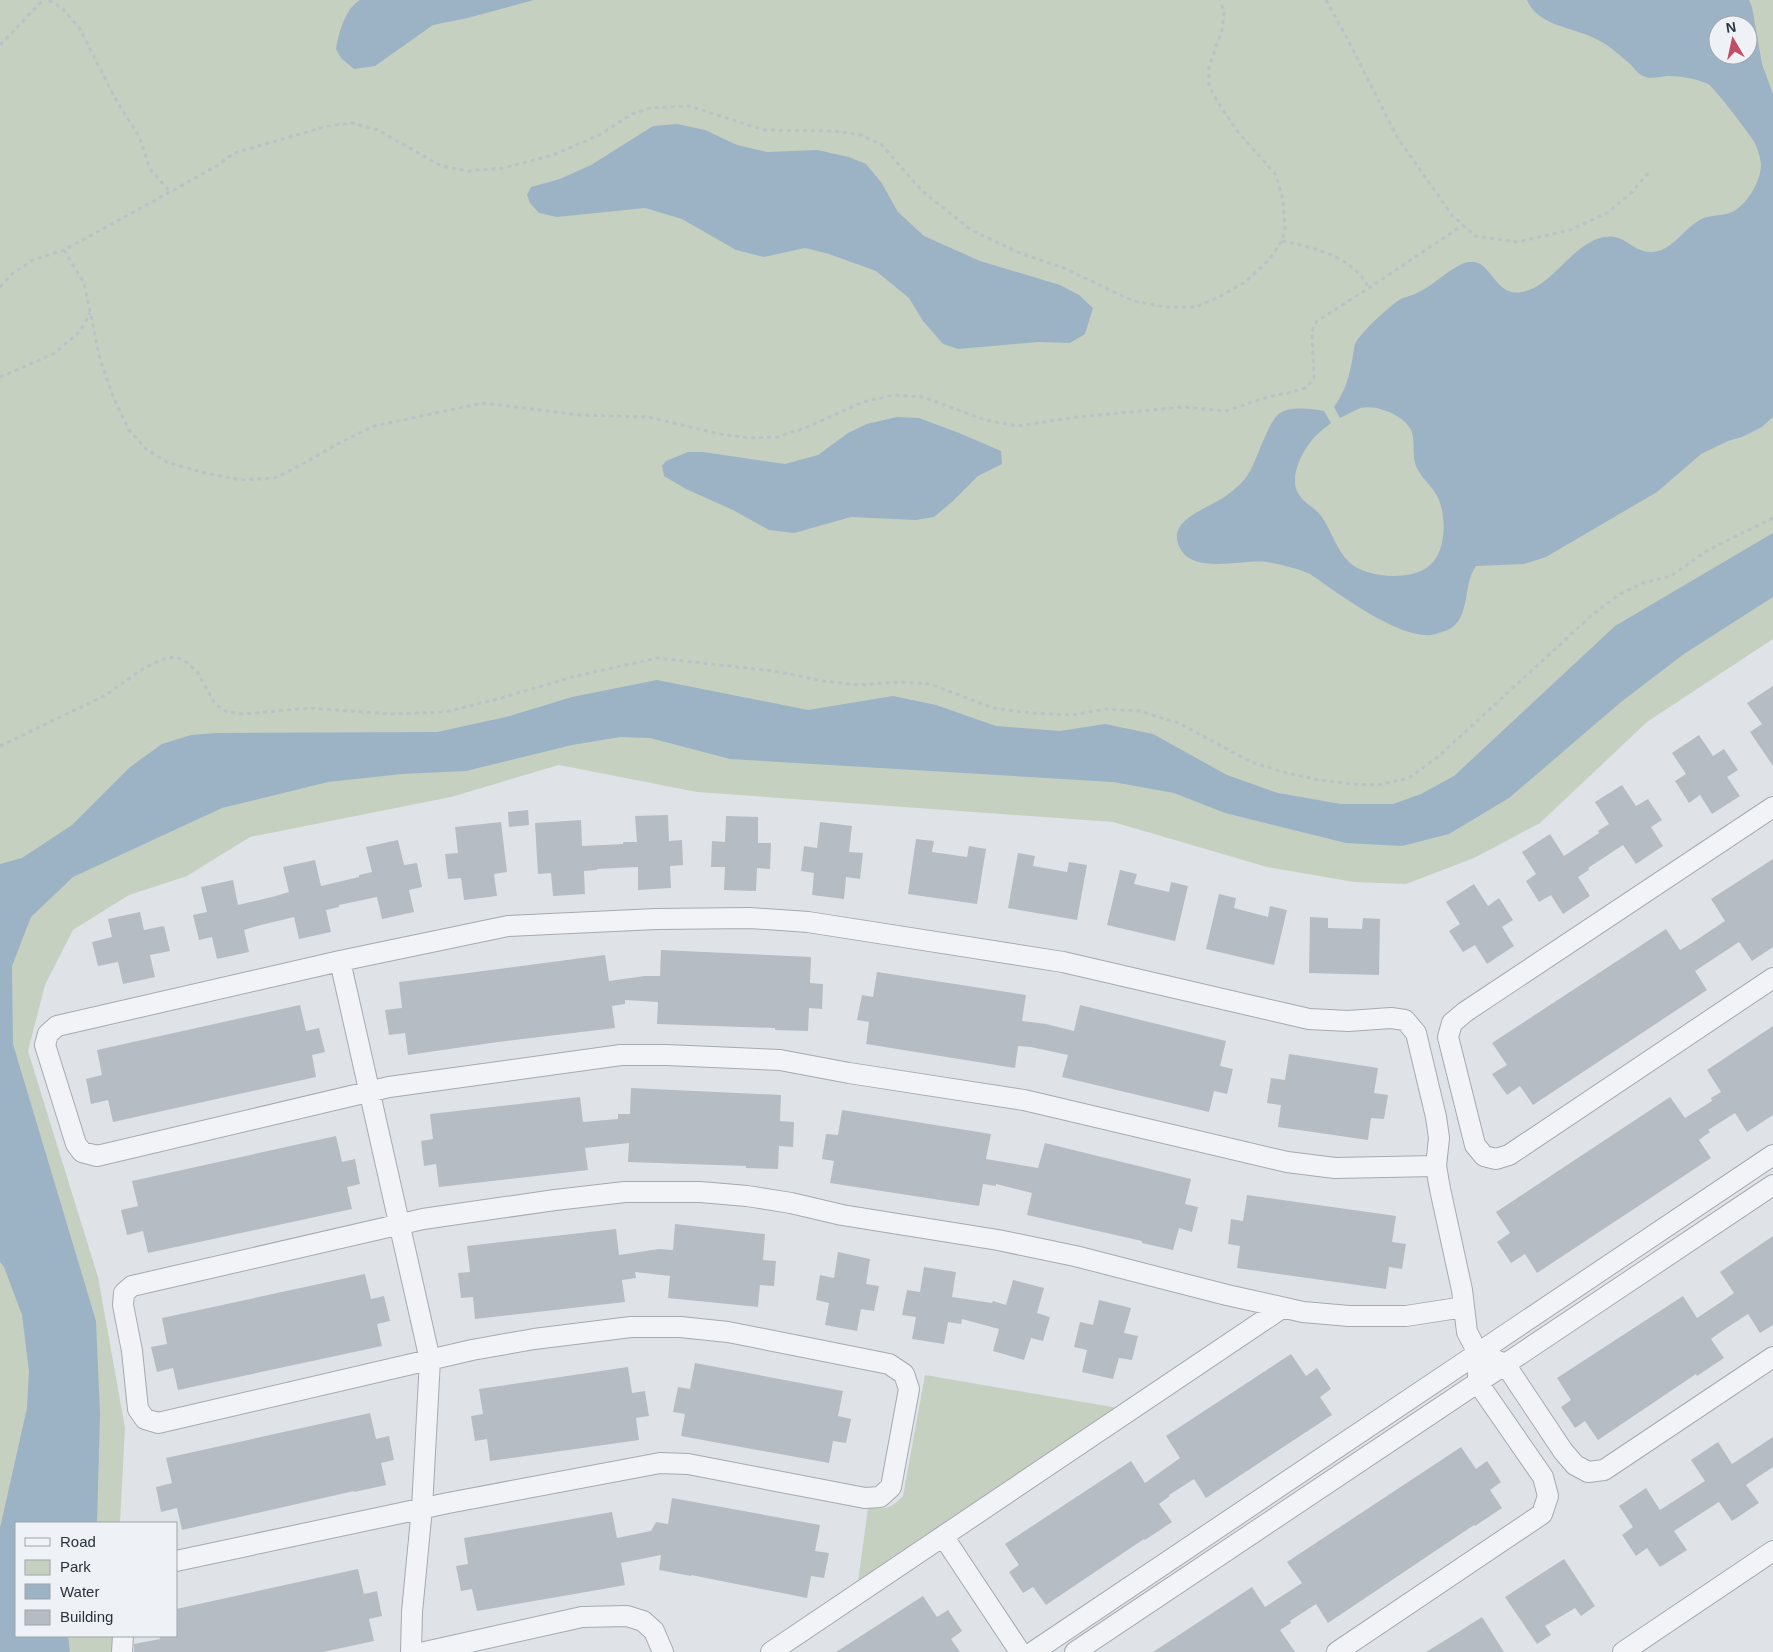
<svg xmlns="http://www.w3.org/2000/svg" width="1773" height="1652" font-family="Helvetica,sans-serif">
  <style>
    .green { fill: #c6d0c0; fill-rule: evenodd }
    .water { fill: #9cb3c5; fill-rule: evenodd }
    .building { fill: #b6bcc3 }
    .lines { fill: none; stroke-linecap: round; stroke-linejoin: round }
    .minor-casing { stroke: #a5aab1; stroke-width: 22 }
    .path { stroke: #bdc1c6; stroke-width: 3; stroke-dasharray: 4 4; stroke-linecap: butt }
    .minor { stroke: #f1f3f6; stroke-width: 20 }
  </style>
  <rect width="100%" height="100%" fill="#dfe3e7"/>
  <path class="green" d="M0,0H1773V639L1647,722L1540,823L1474,858L1406,884L1354,882L1267,867L1113,822L697,792L559,765L451,797L250,837L187,876L129,895L73,930L45,985L28,1051L98,1277L125,1428L120,1523H16V1636H115L114,1652H0ZM1718,25H1748V55H1718Z
    M925,1375L1118,1408L858,1582L868,1508C885,1509 891,1509 903,1496Z"/>
  <path class="water" d="M360,0H534L468,18L433,25L375,66L354,69L341,58L336,49C339,32 345,9 360,0Z
    M1527,0H1749L1752,7L1762,64L1773,94V417L1762,427L1742,437L1728,441L1701,454L1657,492L1546,557L1524,564L1476,566C1461,586 1473,624 1442,632C1438,633 1432,636 1427,635C1399,635 1356,606 1333,590C1325,585 1316,577 1308,573C1298,569 1278,564 1267,562C1244,559 1195,574 1181,550C1162,518 1214,508 1231,492C1236,488 1243,482 1247,476C1257,462 1268,420 1280,413C1292,406 1311,409 1324,411L1331,423C1322,430 1313,437 1307,447C1299,458 1290,480 1298,493C1304,504 1315,507 1322,517C1332,532 1336,549 1349,562C1365,578 1413,582 1430,565C1448,549 1447,509 1434,491C1428,482 1420,476 1416,466C1412,456 1415,443 1412,432C1406,416 1377,404 1361,408C1354,410 1347,415 1340,418L1334,407C1343,394 1348,382 1351,366C1353,359 1353,351 1355,344C1359,334 1393,302 1403,298C1408,296 1414,295 1419,292C1434,285 1445,272 1460,265C1493,248 1490,302 1526,291C1553,283 1569,250 1597,239C1625,229 1629,252 1651,252C1671,252 1682,231 1698,221C1708,214 1721,217 1732,212C1747,205 1761,181 1761,165C1761,159 1757,148 1755,143C1751,136 1714,87 1708,84C1698,79 1681,76 1669,76C1661,76 1651,80 1643,76C1638,74 1633,67 1630,64C1618,54 1608,44 1594,38C1572,27 1538,26 1527,0ZM1718,25H1748V55H1718Z
    M677,124L705,130L737,145L767,152L817,150L849,157L866,164L881,182L898,212L924,236L980,261L1060,285L1079,295L1093,308L1085,334L1070,343L1038,342L958,349L943,344L923,321L909,298L876,271L829,254L805,248L764,257L736,250L682,219L645,208L557,217L539,213L530,203L527,195L531,187L560,179L591,165L653,126Z
    M897,417L919,418L959,433L1001,451L1002,464L978,476L953,501L934,517L916,520L851,517L794,533L769,530L733,510L686,489L664,476L662,466L666,461L688,452H703L785,464L818,455L848,433L867,424Z
    M1773,533V597L1684,654L1621,702L1509,798L1449,834L1402,846L1346,843L1225,813L1174,793L1113,782L730,759L650,738L620,737L572,745L466,771L402,774L328,782L222,808L73,877L31,917L12,966L13,1044L96,1321L100,1414L97,1523H16V1636H68L70,1652H0V1528L27,1408L29,1371L22,1315L4,1267L0,1262V864L22,858L72,825L130,767L162,744L191,735L216,733L437,732L506,717L572,697L657,680L808,710L893,696L936,705L996,726L1060,731L1105,724L1153,734L1227,775L1278,793L1341,804H1393L1421,794L1454,776L1615,626Z"/>
  <path class="building" d="M1773,686V766L1750,732L1762,724L1747,703Z
    M1699,735L1713,756L1724,749L1738,770L1727,777L1740,796L1712,814L1700,795L1689,803L1675,781L1686,774L1672,753Z
    M1622,785L1636,806L1648,799L1662,820L1651,827L1663,846L1636,864L1623,845L1588,868L1589,870L1578,877L1590,896L1563,914L1551,895L1539,902L1526,881L1536,874L1522,852L1550,834L1564,856L1599,833L1598,831L1609,824L1595,802Z
    M528,810L529,825L509,827L508,812Z
    M668,815L669,841L682,840L683,865L670,866L671,888L638,890V867L597,869V870L584,871L585,894L553,896L551,873L538,874L535,823L581,820L582,846L623,844V842H637L635,816Z
    M726,816L758,817V843H771L770,869L757,868L756,891L724,890L725,867H711L712,841L725,842Z
    M501,822L507,872L494,874L497,896L464,900L461,878L448,879L445,854L458,853L455,827Z
    M820,822L852,826L849,852L863,853L860,879L846,877L844,899L812,895L814,873L801,871L804,846L817,848Z
    M916,839L934,841L932,852L967,857L969,846L986,849L977,904L908,894Z
    M398,840L404,865L417,863L422,887L409,890L414,912L382,919L377,897L339,905V907L326,910L331,932L299,939L294,917L257,926L244,930L249,952L217,959L212,937L199,940L193,915L207,912L201,887L233,880L238,905L276,896L289,892L283,867L315,860L321,886L359,877V875L372,872L366,847Z
    M1018,853L1035,856L1033,866L1067,872L1069,862L1087,865L1077,920L1008,908Z
    M1773,859V947L1752,961L1739,942L1695,971L1707,990L1533,1105L1520,1086L1507,1095L1492,1074L1507,1065L1492,1043L1666,929L1680,950L1692,943L1725,921L1711,899Z
    M1120,870L1137,874L1134,884L1169,892L1171,882L1188,886L1175,941L1107,925Z
    M1474,884L1488,906L1499,898L1513,920L1502,927L1514,946L1487,964L1475,945L1463,952L1449,931L1460,924L1446,902Z
    M1219,894L1236,898L1234,908L1268,917L1270,906L1287,910L1274,965L1206,949Z
    M140,912L144,930L164,926L170,951L150,955L155,977L123,984L118,962L98,966L92,942L112,937L108,919Z
    M1310,917L1328,918V928L1362,929L1363,918L1380,919L1379,975L1309,973Z
    M661,950L811,957L810,983L823,984L822,1009L809,1008L808,1031L775,1030V1028L657,1024L658,1002L625,1000V1004L612,1006L615,1028L498,1042L408,1055L405,1033L389,1035L385,1010L402,1008L399,982L605,955L609,981L645,976H660Z
    M877,972L1026,995L1022,1021L1046,1024L1074,1031L1080,1005L1226,1041L1220,1066L1233,1069L1227,1094L1214,1091L1209,1112L1062,1077L1068,1055L1031,1047L1018,1046L1015,1068L866,1044L869,1022L857,1020L862,995L873,997Z
    M300,1005L306,1031L319,1028L325,1052L312,1055L316,1077L113,1122L108,1100L91,1104L86,1079L102,1075L97,1050Z
    M1773,1026V1115L1747,1132L1735,1113L1708,1130L1710,1132L1699,1140L1711,1158L1537,1273L1525,1254L1511,1263L1497,1242L1510,1233L1496,1212L1670,1097L1685,1118L1712,1101L1711,1098L1721,1092L1707,1070Z
    M1289,1054L1378,1068L1374,1093L1388,1095L1384,1119L1371,1118L1368,1140L1278,1127L1281,1105L1267,1103L1271,1078L1285,1080Z
    M631,1088L781,1095L780,1121L794,1122L793,1147L779,1146L778,1169L746,1168V1166L628,1162L629,1143L585,1148L588,1170L439,1187L436,1164L424,1166L421,1141L433,1139L430,1114L580,1097L583,1122L618,1119V1114H630Z
    M842,1110L991,1134L986,1159L1038,1168L1045,1143L1191,1179L1185,1204L1198,1207L1192,1232L1179,1228L1173,1250L1142,1243V1241L1027,1215L1032,1193L996,1184V1186L983,1184L979,1206L830,1183L834,1161L822,1159L826,1134L838,1135Z
    M336,1136L342,1162L355,1159L360,1184L347,1187L352,1209L148,1253L143,1231L127,1235L121,1210L138,1206L132,1181Z
    M1247,1195L1396,1216L1392,1242L1406,1244L1402,1269L1389,1267L1386,1289L1237,1268L1240,1246L1228,1244L1231,1219L1243,1221Z
    M675,1224L765,1234L763,1260L776,1261L774,1286L760,1285L758,1307L668,1298L670,1276L635,1272L636,1278L622,1280L625,1302L475,1319L473,1297L461,1298L458,1273L470,1272L467,1246L616,1229L619,1255L659,1249L673,1250Z
    M1773,1236V1325L1760,1333L1748,1314L1722,1331L1711,1339L1724,1358L1697,1376L1696,1374L1598,1440L1585,1421L1575,1428L1561,1407L1571,1400L1557,1378L1683,1296L1697,1318L1724,1300L1734,1293L1720,1272Z
    M838,1252L870,1259L866,1284L879,1286L874,1311L861,1309L857,1331L825,1325L829,1303L816,1300L820,1275L834,1278Z
    M924,1267L956,1272L952,1297L992,1303L993,1301L1006,1305L1013,1280L1044,1288L1037,1313L1050,1317L1043,1341L1031,1338L1024,1360L993,1351L999,1329L962,1319L961,1324L948,1322L944,1344L912,1339L916,1317L902,1315L907,1290L920,1292Z
    M365,1274L371,1299L384,1296L390,1321L377,1324L382,1346L178,1390L173,1368L157,1372L151,1347L167,1344L162,1318Z
    M1099,1300L1131,1308L1124,1333L1138,1336L1132,1360L1119,1358L1113,1379L1082,1372L1087,1350L1074,1347L1080,1322L1093,1325Z
    M1291,1354L1306,1376L1317,1368L1331,1389L1320,1397L1332,1415L1206,1498L1194,1479L1169,1495L1170,1496L1159,1504L1172,1522L1145,1540L1144,1539L1046,1605L1033,1587L1023,1593L1009,1572L1019,1565L1005,1544L1131,1461L1145,1483L1180,1458L1166,1436Z
    M695,1363L843,1391L838,1416L851,1419L846,1443L833,1441L829,1463L681,1436L685,1414L673,1412L678,1387L690,1389Z
    M628,1367L632,1393L645,1391L647,1404L649,1416L636,1418L639,1440L490,1461L487,1439L475,1441L471,1416L483,1414L479,1389Z
    M370,1413L376,1439L389,1436L394,1460L381,1463L386,1485L354,1492V1491L182,1530L177,1508L161,1512L156,1487L172,1483L166,1458Z
    M1773,1437V1467L1746,1485L1759,1503L1732,1521L1719,1502L1708,1509L1674,1531L1687,1550L1660,1567L1647,1548L1636,1556L1622,1535L1633,1527L1619,1506L1646,1488L1660,1510L1705,1481L1691,1460L1718,1442L1732,1464Z
    M1461,1447L1476,1469L1487,1461L1501,1482L1490,1490L1502,1508L1475,1526L1474,1525L1328,1623L1316,1604L1290,1621L1291,1623L1280,1630L1295,1652H1153L1252,1587L1265,1607L1302,1583L1287,1562Z
    M672,1498L820,1525L815,1551L829,1553L824,1578L811,1576L807,1598L691,1575V1576L659,1570L661,1555L621,1563L625,1585L609,1588L477,1611L472,1589L461,1591L456,1566L468,1564L464,1538L612,1512L617,1538L651,1531L656,1522L668,1524Z
    M1564,1559L1595,1606L1581,1616L1575,1608L1545,1626L1551,1635L1537,1644L1505,1597Z
    M358,1569L364,1594L377,1591L382,1616L369,1619L374,1641L323,1652H134V1644L160,1639L159,1636H176V1609Z
    M923,1596L937,1617L948,1610L962,1631L951,1639L960,1652H836Z
    M1482,1617L1504,1652H1426L1452,1636Z"/>
  <g class="lines">
    <defs>
      <path id="minor" d="M1773,807L1465,1012L1452,1023L1448,1037L1475,1145L1484,1156L1496,1159L1509,1155L1773,978
        M340,961L430,1360L422,1508L412,1612L411,1652
        M1436,1166L1335,1168L1287,1162L1024,1100L849,1073L780,1060L666,1055H621L389,1087L97,1156L82,1152L76,1144L45,1045L48,1034L57,1026L340,961L508,926L656,919L750,918L808,922L1063,962L1309,1019L1348,1021L1391,1018L1405,1020L1416,1033L1436,1117L1439,1138L1436,1166L1440,1189L1462,1290L1467,1332L1478,1353
        M1493,1359L1505,1364L1563,1451L1575,1465L1588,1472L1604,1470L1773,1357
        M943,1536L1020,1652
        M176,1561L448,1503L660,1463L688,1464L865,1498L880,1497L891,1487L909,1389L904,1374L889,1364L728,1332L680,1327H631L534,1339L472,1350L158,1423L145,1419L138,1409L132,1351L123,1305L124,1293L132,1286L423,1219L555,1200L625,1192H700L747,1196L791,1203L842,1215L998,1240L1075,1256L1227,1295L1303,1312L1349,1316H1406L1464,1307
        M122,1652L123,1636
        M425,1652L582,1617L627,1616L643,1621L654,1631L663,1652
        M771,1652L1282,1308
        M1033,1652L1773,1155
        M1075,1652L1773,1185
        M1337,1652L1542,1514L1548,1496L1543,1477L1478,1383V1369
        M1623,1652L1773,1551"/>
    </defs>
    <use href="#minor" class="minor-casing"/>
    <path class="path" d="M49,0L63,9L80,29L115,98L139,136L150,169L170,192
      M1326,0L1346,36L1397,137L1452,215L1475,236L1517,242L1570,230L1607,213L1632,192L1650,171
      M0,45L43,0
      M1282,241C1316,248 1352,256 1369,288
      M64,250L84,283L100,359L114,399L129,430L146,449L167,462L201,472L241,480L275,478L301,465L341,442L374,426L483,403L579,415L648,417L720,434L749,438L777,437L805,428L863,402L894,395L923,397L985,420L1017,426L1077,417L1183,407L1226,411L1267,397L1288,393L1306,388L1314,378L1312,331L1317,321L1369,288L1463,225
      M0,287L13,273L33,260L64,250L170,192L218,165L234,153L328,126L352,123L378,130L441,166L468,171L503,168L553,155L599,135L632,114L650,108L689,106L764,130L834,131L861,135L882,145L921,190L971,230L1020,253L1064,268L1133,301L1164,307H1196L1219,297L1245,282L1268,261L1282,241L1285,229L1283,200L1276,175L1238,132L1217,101L1209,86V67L1222,30L1224,12L1220,0
      M0,377L55,353L80,331L90,313
      M0,746L106,695L141,670L160,660L174,657L184,660L198,673L215,704L227,712L244,714L310,708L391,714L445,712L501,698L576,676L657,658L774,671L824,681L858,685L900,682L930,684L993,708L1031,713L1072,715L1106,709L1139,711L1179,723L1251,762L1283,772L1319,780L1352,784L1378,785L1409,778L1439,756L1593,614L1620,594L1643,583L1671,576L1708,550L1773,518"/>
    <use href="#minor" class="minor"/>
  </g>
  <rect x="15" y="1522" width="162" height="115" fill="#eef1f5" stroke="#9fa5ab"/>
  <rect x="25" y="1538" width="25" height="8" fill="#f1f3f6" stroke="#9fa5ab"/>
  <text x="60" y="1547" font-size="15" fill="#29323d">Road</text>
  <rect x="25" y="1560" width="25" height="15" fill="#c6d0c0" stroke="#9fa5ab"/>
  <text x="60" y="1572" font-size="15" fill="#29323d">Park</text>
  <rect x="25" y="1584" width="25" height="15" fill="#9cb3c5" stroke="#9fa5ab"/>
  <text x="60" y="1597" font-size="15" fill="#29323d">Water</text>
  <rect x="25" y="1610" width="25" height="15" fill="#b6bcc3" stroke="#9fa5ab"/>
  <text x="60" y="1622" font-size="15" fill="#29323d">Building</text>
  <g transform="translate(1733 40) rotate(351)"><circle r="24" fill="#eef1f5" stroke="#9fa5ab"/>
  <path d="M0-4L9 19L0 12L-9 19Z" fill="#c34c67"/>
  <text y="-8" font-size="14" font-weight="bold" text-anchor="middle" fill="#29323d">N</text>
  </g>
</svg>
